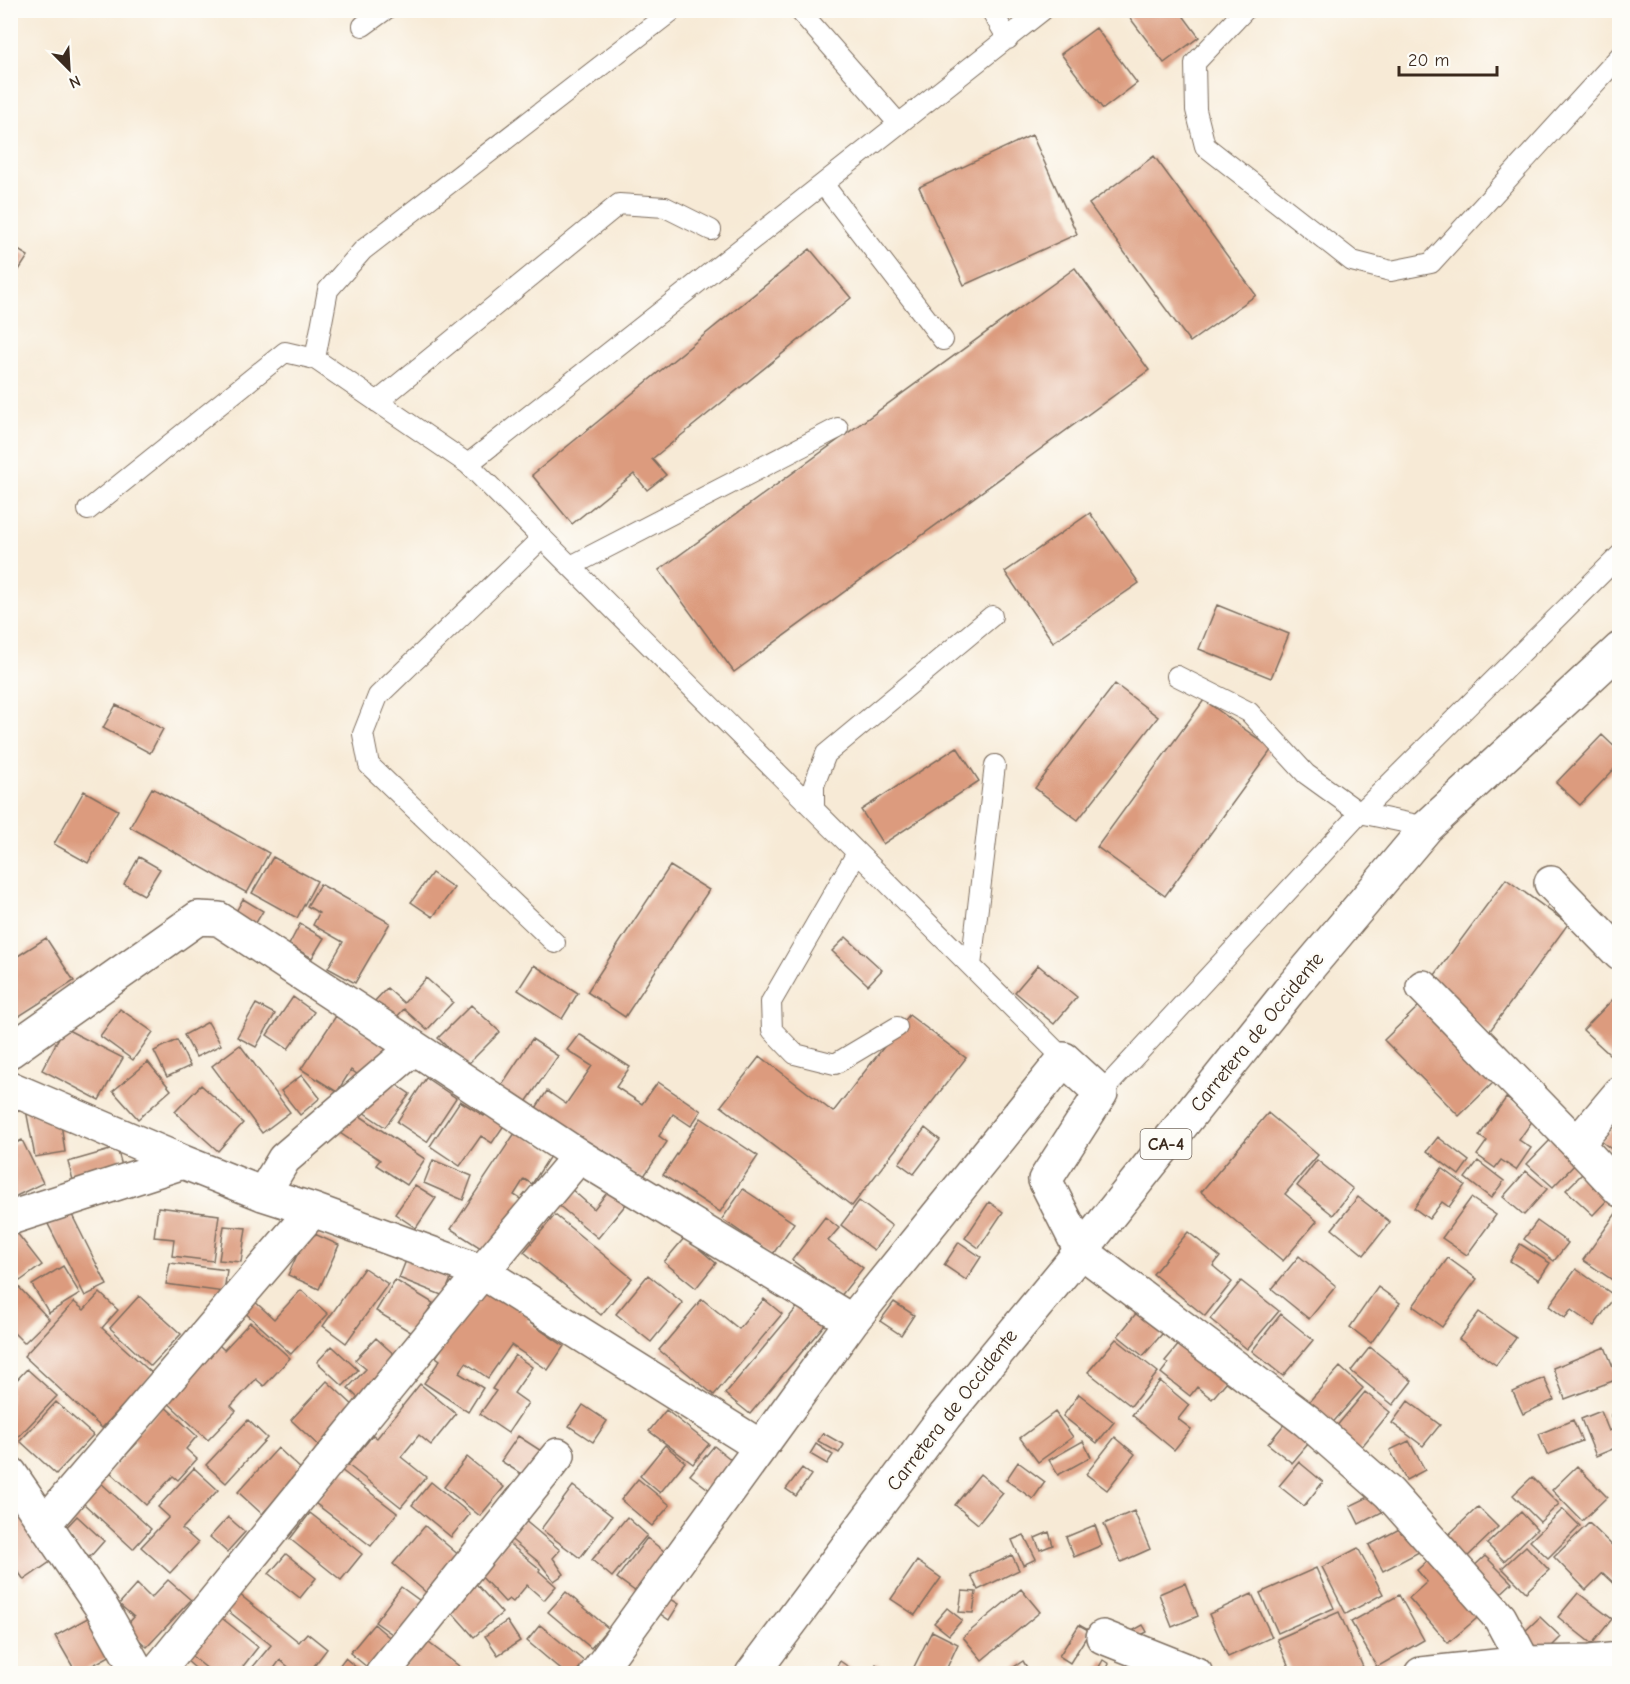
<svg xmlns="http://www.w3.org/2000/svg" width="1630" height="1684" font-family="'Comic Neue',sans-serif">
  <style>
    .building { fill: #dc9b7e }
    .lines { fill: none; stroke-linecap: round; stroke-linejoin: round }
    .service-casing { stroke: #7d6d5e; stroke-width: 22 }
    .minor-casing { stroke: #7d6d5e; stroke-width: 36 }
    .primary-casing { stroke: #7d6d5e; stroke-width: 36 }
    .service { stroke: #fff; stroke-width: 20 }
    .minor { stroke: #fff; stroke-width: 33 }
    .primary { stroke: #fff; stroke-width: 33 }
    .labels { text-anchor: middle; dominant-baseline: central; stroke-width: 5; stroke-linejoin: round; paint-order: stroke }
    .shield { fill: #fdfcf7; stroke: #75695f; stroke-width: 1.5 }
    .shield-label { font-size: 18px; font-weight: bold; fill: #3b2a1e }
    .street-label { font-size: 20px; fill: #3b2a1e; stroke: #fdfcf7 }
  </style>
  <rect width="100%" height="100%" fill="#fdfcf7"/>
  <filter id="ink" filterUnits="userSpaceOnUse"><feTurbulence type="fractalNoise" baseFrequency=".0167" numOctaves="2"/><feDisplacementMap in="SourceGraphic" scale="12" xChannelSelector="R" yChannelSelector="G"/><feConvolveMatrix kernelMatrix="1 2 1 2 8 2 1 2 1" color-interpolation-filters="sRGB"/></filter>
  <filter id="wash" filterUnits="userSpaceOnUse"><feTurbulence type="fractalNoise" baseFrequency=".008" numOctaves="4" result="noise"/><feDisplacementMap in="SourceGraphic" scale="24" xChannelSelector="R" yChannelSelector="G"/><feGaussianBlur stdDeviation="1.35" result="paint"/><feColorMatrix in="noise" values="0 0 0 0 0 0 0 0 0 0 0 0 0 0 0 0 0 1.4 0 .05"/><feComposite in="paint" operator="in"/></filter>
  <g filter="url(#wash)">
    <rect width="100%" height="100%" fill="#f7ead6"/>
    <g id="blocks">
      <path class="building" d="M1124,10H1179L1199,37L1164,63Z
        M1096,28L1137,83L1103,109L1061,54Z
        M1032,135L1077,234L964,285L919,187Z
        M1154,156L1256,295L1190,342L1089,204Z
        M10,245L28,256L10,284Z
        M810,249L851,298L652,459L666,475L647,490L634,474L572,524L532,475Z
        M1075,268L1149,370L734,672L659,570Z
        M1090,513L1139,583L1053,642L1005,572Z
        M1217,605L1289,634L1271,678L1199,649Z
        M1115,684L1158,717L1078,820L1035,788Z
        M1204,700L1272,749L1165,896L1097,847Z
        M116,705L163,729L150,753L103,728Z
        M1602,735L1620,752V763L1580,805L1556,783Z
        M957,747L979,781L883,844L861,810Z
        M152,788L269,853L247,893L130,827Z
        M84,791L118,810L88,863L54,844Z
        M139,857L160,869L144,895L124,884Z
        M273,857L317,881L297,918L252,893Z
        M670,866L709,890L625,1017L587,992Z
        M432,873L454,888L433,917L411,902Z
        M1506,879L1568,924L1489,1032L1426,987Z
        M320,884L390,923L355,983L328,968L343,942L313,925L319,913L307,906Z
        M243,899L263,911L253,928L233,917Z
        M300,924L324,938L312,958L289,945Z
        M846,937L882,970L868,985L832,951Z
        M46,938L74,981L10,1022V961Z
        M534,965L578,993L562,1019L518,990Z
        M1038,965L1077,997L1054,1024L1015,992Z
        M426,978L453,1002L427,1030L404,1009L393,1021L373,1003L387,988L404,1003Z
        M1620,992V1064L1583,1030Z
        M293,997L314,1012L288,1049L267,1035Z
        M256,1004L275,1014L256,1047L237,1037Z
        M1421,1004L1496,1080L1459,1116L1384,1040Z
        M471,1005L500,1032L466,1066L438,1038Z
        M120,1009L153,1032L133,1060L100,1036Z
        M909,1015L966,1058L852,1206L721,1106L760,1056L833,1112Z
        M336,1016L358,1030L394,1045L360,1076L351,1070L337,1092L301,1069Z
        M208,1022L221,1045L196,1057L184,1035Z
        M64,1028L123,1058L99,1100L42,1070Z
        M579,1034L630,1067L616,1087L642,1104L658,1082L701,1111L691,1126L673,1114L659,1136L667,1142L642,1179L536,1108L547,1091L566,1104L592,1066L567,1050Z
        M532,1039L558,1056L522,1108L497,1092Z
        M177,1040L190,1066L167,1077L154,1051Z
        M240,1045L290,1112L262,1133L212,1066Z
        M148,1062L171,1090L138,1119L113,1091Z
        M302,1075L320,1098L300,1115L281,1091Z
        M426,1078L456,1098L427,1142L397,1122Z
        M391,1081L410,1094L385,1127L357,1108Z
        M201,1085L243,1123L218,1151L175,1112Z
        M1506,1098L1535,1117L1519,1140L1531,1148L1516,1170L1501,1160L1495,1168L1477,1155L1487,1141L1479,1136Z
        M460,1101L484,1116L489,1109L507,1121L492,1143L481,1136L460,1166L430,1146Z
        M26,1110L61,1123L65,1152L35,1157Z
        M354,1112L425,1159L407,1185L376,1165L380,1160L340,1133Z
        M1268,1113L1318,1155L1285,1194L1317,1221L1283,1261L1201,1192Z
        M701,1118L758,1156L720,1212L663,1175Z
        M1620,1120V1156L1601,1141Z
        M925,1128L940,1140L914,1174L899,1163Z
        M517,1130L552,1153L532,1184L524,1179L514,1195L527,1203L487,1252L451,1229Z
        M1554,1136L1579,1160L1553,1187L1527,1164Z
        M1438,1137L1469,1161L1459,1175L1427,1151Z
        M22,1140L43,1183L10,1199V1146Z
        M117,1148L122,1166L73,1180L68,1162Z
        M433,1160L472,1176L463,1200L424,1183Z
        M1317,1160L1353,1189L1333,1215L1297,1186Z
        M1478,1161L1504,1181L1491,1198L1465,1178Z
        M1442,1168L1465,1185L1449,1207L1442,1202L1429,1219L1414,1208Z
        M1586,1170L1612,1195L1593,1215L1566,1190Z
        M1526,1171L1547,1189L1524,1215L1503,1197Z
        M415,1185L436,1198L416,1228L395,1214Z
        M570,1188L594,1209L610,1189L627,1203L598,1238L557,1204Z
        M743,1189L794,1223L773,1254L722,1219Z
        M1358,1197L1390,1222L1364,1255L1332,1229Z
        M1471,1198L1496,1215L1467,1255L1442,1238Z
        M859,1201L892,1226L874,1250L841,1225Z
        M989,1202L1003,1212L979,1248L965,1238Z
        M158,1207L219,1215L213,1261L172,1256L174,1239L154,1237Z
        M1617,1212L1620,1214V1285L1583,1260Z
        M71,1213L107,1285L85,1296L48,1224Z
        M555,1215L632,1278L601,1315L524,1252Z
        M825,1217L839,1228L828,1241L863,1268L840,1297L792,1260Z
        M1537,1221L1568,1243L1554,1261L1524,1239Z
        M10,1224L42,1265L20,1281L10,1268Z
        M224,1226L246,1228L241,1262L219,1260Z
        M308,1231L339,1245L319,1289L288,1275Z
        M1188,1232L1220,1257L1213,1266L1232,1282L1205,1316L1153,1274Z
        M685,1237L716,1263L696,1288L664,1262Z
        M959,1242L981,1257L966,1280L944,1265Z
        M1520,1244L1550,1263L1539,1280L1510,1261Z
        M1299,1256L1336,1286L1309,1319L1272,1289Z
        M407,1258L452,1276L444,1296L399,1278Z
        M1448,1258L1477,1279L1442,1327L1413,1306Z
        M170,1263L227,1270L224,1292L166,1284Z
        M63,1266L80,1294L49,1313L32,1285Z
        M364,1268L388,1284L346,1343L323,1326Z
        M1576,1269L1615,1296L1594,1326L1571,1310L1565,1318L1549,1306Z
        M648,1275L683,1303L651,1342L616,1314Z
        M395,1280L433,1303L414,1334L376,1311Z
        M1241,1281L1279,1311L1247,1349L1210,1319Z
        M15,1283L49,1319L24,1343L10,1329V1287Z
        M485,1286L530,1316L527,1321L564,1346L548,1370L511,1345L488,1378L466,1363L459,1373L483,1388L468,1412L424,1383L440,1360L436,1357Z
        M1378,1287L1400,1303L1371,1343L1350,1327Z
        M301,1290L328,1314L291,1354L242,1310L252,1299L274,1319Z
        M100,1293L118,1310L102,1328L153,1374L102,1428L24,1356L74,1302L84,1310Z
        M139,1296L181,1334L151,1366L110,1328Z
        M702,1299L739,1329L764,1299L782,1314L714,1395L659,1350Z
        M894,1302L914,1315L901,1335L880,1321Z
        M800,1304L825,1324L750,1414L725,1394Z
        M1142,1306L1168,1327L1143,1356L1118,1336Z
        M1479,1312L1516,1338L1496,1365L1459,1339Z
        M1281,1314L1313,1340L1283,1376L1252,1351Z
        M250,1322L290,1358L264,1386L256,1379L231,1406L236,1411L208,1440L165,1400L218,1344L224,1350Z
        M1185,1337L1232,1375L1212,1399L1197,1387L1190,1396L1161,1373L1168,1364L1165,1361Z
        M376,1338L398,1358L360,1400L348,1388L366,1369L355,1360Z
        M1116,1339L1158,1372L1131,1406L1088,1372Z
        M332,1346L358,1370L343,1386L317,1362Z
        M1370,1347L1412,1381L1393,1405L1351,1371Z
        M1605,1347L1618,1379L1565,1399L1553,1368Z
        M515,1355L532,1367L514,1393L528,1403L508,1433L480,1414L496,1391L492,1389Z
        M1340,1367L1363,1388L1329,1427L1305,1406Z
        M27,1369L57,1396L10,1446V1387Z
        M1544,1378L1554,1400L1523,1414L1513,1392Z
        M327,1381L357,1409L321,1448L291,1420Z
        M1160,1381L1189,1405L1178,1419L1191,1429L1174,1450L1132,1415Z
        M420,1384L456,1414L431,1445L419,1435L401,1457L426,1477L401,1507L348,1465L373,1435L377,1438Z
        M1365,1392L1390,1412L1355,1455L1330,1434Z
        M1079,1394L1114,1422L1097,1443L1063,1416Z
        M1408,1401L1440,1425L1423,1446L1392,1423Z
        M56,1402L93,1435L56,1474L20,1441Z
        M163,1405L197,1436L186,1449L197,1459L178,1480L173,1476L146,1505L110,1472L137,1443L132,1438Z
        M583,1405L607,1421L593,1442L569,1426Z
        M666,1410L709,1444L693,1464L649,1431Z
        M1601,1411L1609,1431L1616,1428L1611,1415L1620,1412V1446L1596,1456L1581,1419Z
        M1055,1412L1073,1437L1038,1462L1020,1438Z
        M1290,1417L1314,1437L1292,1463L1268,1444Z
        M248,1420L267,1438L226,1483L206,1465Z
        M1573,1420L1582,1441L1547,1455L1539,1434Z
        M823,1433L844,1445L839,1453L818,1441Z
        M518,1436L549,1456L532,1481L501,1461Z
        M1115,1437L1135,1454L1107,1490L1086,1474Z
        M1083,1441L1091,1457L1058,1475L1049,1460Z
        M1409,1441L1425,1470L1406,1480L1390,1450Z
        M816,1444L833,1455L827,1464L810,1454Z
        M665,1445L685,1462L660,1493L640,1476Z
        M714,1446L738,1465L715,1494L690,1475Z
        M278,1448L303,1471L262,1514L238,1492Z
        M467,1457L504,1487L480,1516L444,1487Z
        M1018,1462L1045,1482L1033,1499L1006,1480Z
        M1299,1462L1323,1482L1304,1506L1279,1486Z
        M1577,1466L1607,1497L1582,1521L1552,1490Z
        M194,1468L218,1490L182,1529L198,1543L170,1573L141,1547L169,1517L158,1507Z
        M802,1468L811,1475L796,1496L786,1489Z
        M341,1470L397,1513L371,1546L315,1503Z
        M980,1474L1003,1493L978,1524L955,1505Z
        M1532,1477L1559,1504L1540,1522L1513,1495Z
        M638,1479L670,1505L652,1526L621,1500Z
        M431,1482L470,1514L451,1537L412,1505Z
        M101,1483L151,1529L133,1549L83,1503Z
        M573,1486L612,1516L580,1558L541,1529Z
        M1377,1493L1386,1510L1359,1524L1350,1506Z
        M14,1507L53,1560L24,1580L10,1560V1509Z
        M1478,1507L1498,1527L1463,1561L1443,1540Z
        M1563,1509L1580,1526L1548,1558L1530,1541Z
        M1134,1511L1150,1549L1121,1562L1104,1524Z
        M1521,1512L1537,1529L1504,1561L1487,1544Z
        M310,1513L362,1554L341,1580L290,1539Z
        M77,1516L104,1541L90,1557L62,1532Z
        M228,1517L245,1532L227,1552L210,1537Z
        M627,1517L647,1535L612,1577L592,1560Z
        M523,1519L560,1550L553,1558L564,1574L554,1581L540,1563L508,1537Z
        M1589,1523L1620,1553V1589L1603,1573L1586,1590L1554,1557Z
        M1095,1525L1102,1545L1074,1557L1066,1537Z
        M1407,1525L1421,1551L1383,1571L1369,1545Z
        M425,1526L461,1557L429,1595L393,1564Z
        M1049,1532L1053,1545L1040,1550L1035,1538Z
        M1024,1535L1036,1559L1023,1565L1012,1540Z
        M647,1538L669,1555L639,1594L617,1578Z
        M506,1541L540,1569L539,1571L556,1586L544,1600L527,1585L513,1602L509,1599L505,1602L479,1574Z
        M1526,1546L1549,1570L1526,1592L1502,1568Z
        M1358,1548L1383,1594L1346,1614L1322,1567Z
        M286,1554L316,1578L300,1598L269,1574Z
        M1012,1555L1019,1570L978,1590L971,1575Z
        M1433,1556L1483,1613L1448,1643L1409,1598L1427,1582L1417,1570Z
        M1485,1556L1512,1583L1496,1598L1469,1571Z
        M917,1561L941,1578L915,1615L891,1599Z
        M1316,1568L1334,1608L1278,1633L1260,1593Z
        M470,1577L502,1613L474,1637L442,1601Z
        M168,1580L191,1600L147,1647L125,1627L134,1617L119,1604L137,1584L151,1598Z
        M1185,1583L1198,1616L1172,1627L1159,1594Z
        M401,1587L423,1603L398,1638L375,1622Z
        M1021,1589L1040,1612L982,1660L963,1637Z
        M234,1590L299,1642L307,1633L327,1649L308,1674H297L280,1660L270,1674H247L271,1645L222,1606Z
        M962,1591L976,1592L973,1613L959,1612Z
        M566,1592L608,1628L591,1648L548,1612Z
        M1578,1593L1612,1619L1592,1644L1558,1617Z
        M1252,1594L1272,1637L1228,1657L1209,1614Z
        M1399,1595L1424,1640L1377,1667L1351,1622Z
        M666,1596L679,1604L669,1620L656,1611Z
        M947,1608L962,1620L949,1635L934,1623Z
        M1339,1612L1366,1674H1292L1277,1639Z
        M93,1615L115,1653L77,1674L55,1636Z
        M218,1615L258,1647L237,1674H214L188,1653Z
        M1540,1617L1561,1637L1541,1657L1520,1636Z
        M507,1621L520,1641L498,1655L485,1636Z
        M374,1624L396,1643L373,1672L350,1653Z
        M540,1625L585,1662L574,1674H566L527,1641Z
        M1079,1625L1090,1631L1070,1663L1059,1656Z
        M1143,1625L1147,1632L1135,1638L1132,1631Z
        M932,1631L958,1644L944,1674H927L914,1667Z
        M425,1640L464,1670L461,1674H399Z
        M345,1658L364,1674H333Z
        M186,1660L202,1674H176Z
        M1103,1660L1109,1664L1104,1674H1095Z
        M840,1661L859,1674H832Z
        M1023,1661L1031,1674H1014L1011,1669Z
        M119,1662L125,1674H98Z
        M876,1664L891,1674H870Z
        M1136,1668L1146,1674H1132Z"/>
    </g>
  </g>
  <g filter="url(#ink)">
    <use href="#blocks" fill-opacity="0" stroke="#7d6d5e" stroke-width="1.5"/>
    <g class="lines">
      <defs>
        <path id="service" d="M799,10L899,124
          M991,10L1008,39
          M1245,10L1195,63L1196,110L1205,146L1352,261L1391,271L1431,263L1620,56
          M363,26L385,10
          M823,184L943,340
          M315,359L328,290L363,250L673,10
          M377,402L619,204L665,207L711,230
          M468,464L1043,10
          M88,510L285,352L315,359L468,464L1064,1059
          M542,538L378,696L363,734L369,765L555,943
          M571,566L838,428
          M1177,676L1249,712L1306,774L1360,813L1427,827
          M814,809V785L826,754L992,616
          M857,853L771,1002L772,1030L795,1054L835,1064L897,1027
          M971,966L995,765
          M1101,1093L1360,813L1620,555"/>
        <path id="minor" d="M1551,883L1620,954
          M1423,987L1577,1144L1620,1190
          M10,1051L198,918L219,919L579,1156L852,1321
          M10,1088L183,1162L263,1194L313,1210L482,1272L761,1447
          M1577,1144L1620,1093
          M263,1194L284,1159L414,1048
          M10,1218L183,1162
          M10,1473L102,1608L139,1674
          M45,1523L313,1210
          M1103,1637L1196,1674
          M155,1674L482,1272L579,1156
          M382,1674L558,1455
          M596,1674L852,1321L1064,1059L1101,1093L1045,1180L1081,1251L1307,1421L1389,1493L1500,1618L1524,1663
          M1421,1674L1524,1663L1590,1662L1620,1659"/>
        <path id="primary" d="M752,1674L945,1416L1081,1251L1288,992L1427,827L1620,649"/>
      </defs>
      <use href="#service" class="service-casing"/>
      <use href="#minor" class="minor-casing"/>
      <use href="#primary" class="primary-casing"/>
      <use href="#service" class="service"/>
      <use href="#minor" class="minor"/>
      <use href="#primary" class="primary"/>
    </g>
  </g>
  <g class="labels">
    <rect class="shield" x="1140.5" y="1129" width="51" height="30" rx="4.5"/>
    <g class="shield-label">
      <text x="1166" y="1144">CA-4</text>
    </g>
    <g class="street-label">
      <text transform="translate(1257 1032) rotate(-51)">Carretera de Occidente</text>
      <text transform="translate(952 1410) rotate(-52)">Carretera de Occidente</text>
    </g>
  </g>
  <rect width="1630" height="1684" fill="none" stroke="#fdfcf7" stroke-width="36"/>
  <g transform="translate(69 69) rotate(156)" stroke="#fdfcf7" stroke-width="4.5" paint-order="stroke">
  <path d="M0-4.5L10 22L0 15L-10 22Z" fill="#3b2a1e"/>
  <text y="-9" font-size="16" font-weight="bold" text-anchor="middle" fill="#3b2a1e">N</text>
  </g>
  <path d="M1399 66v9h98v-9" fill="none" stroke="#3b2a1e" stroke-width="3"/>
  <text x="1408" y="66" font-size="18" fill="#3b2a1e" stroke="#fdfcf7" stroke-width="4.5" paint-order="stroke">20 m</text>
</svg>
